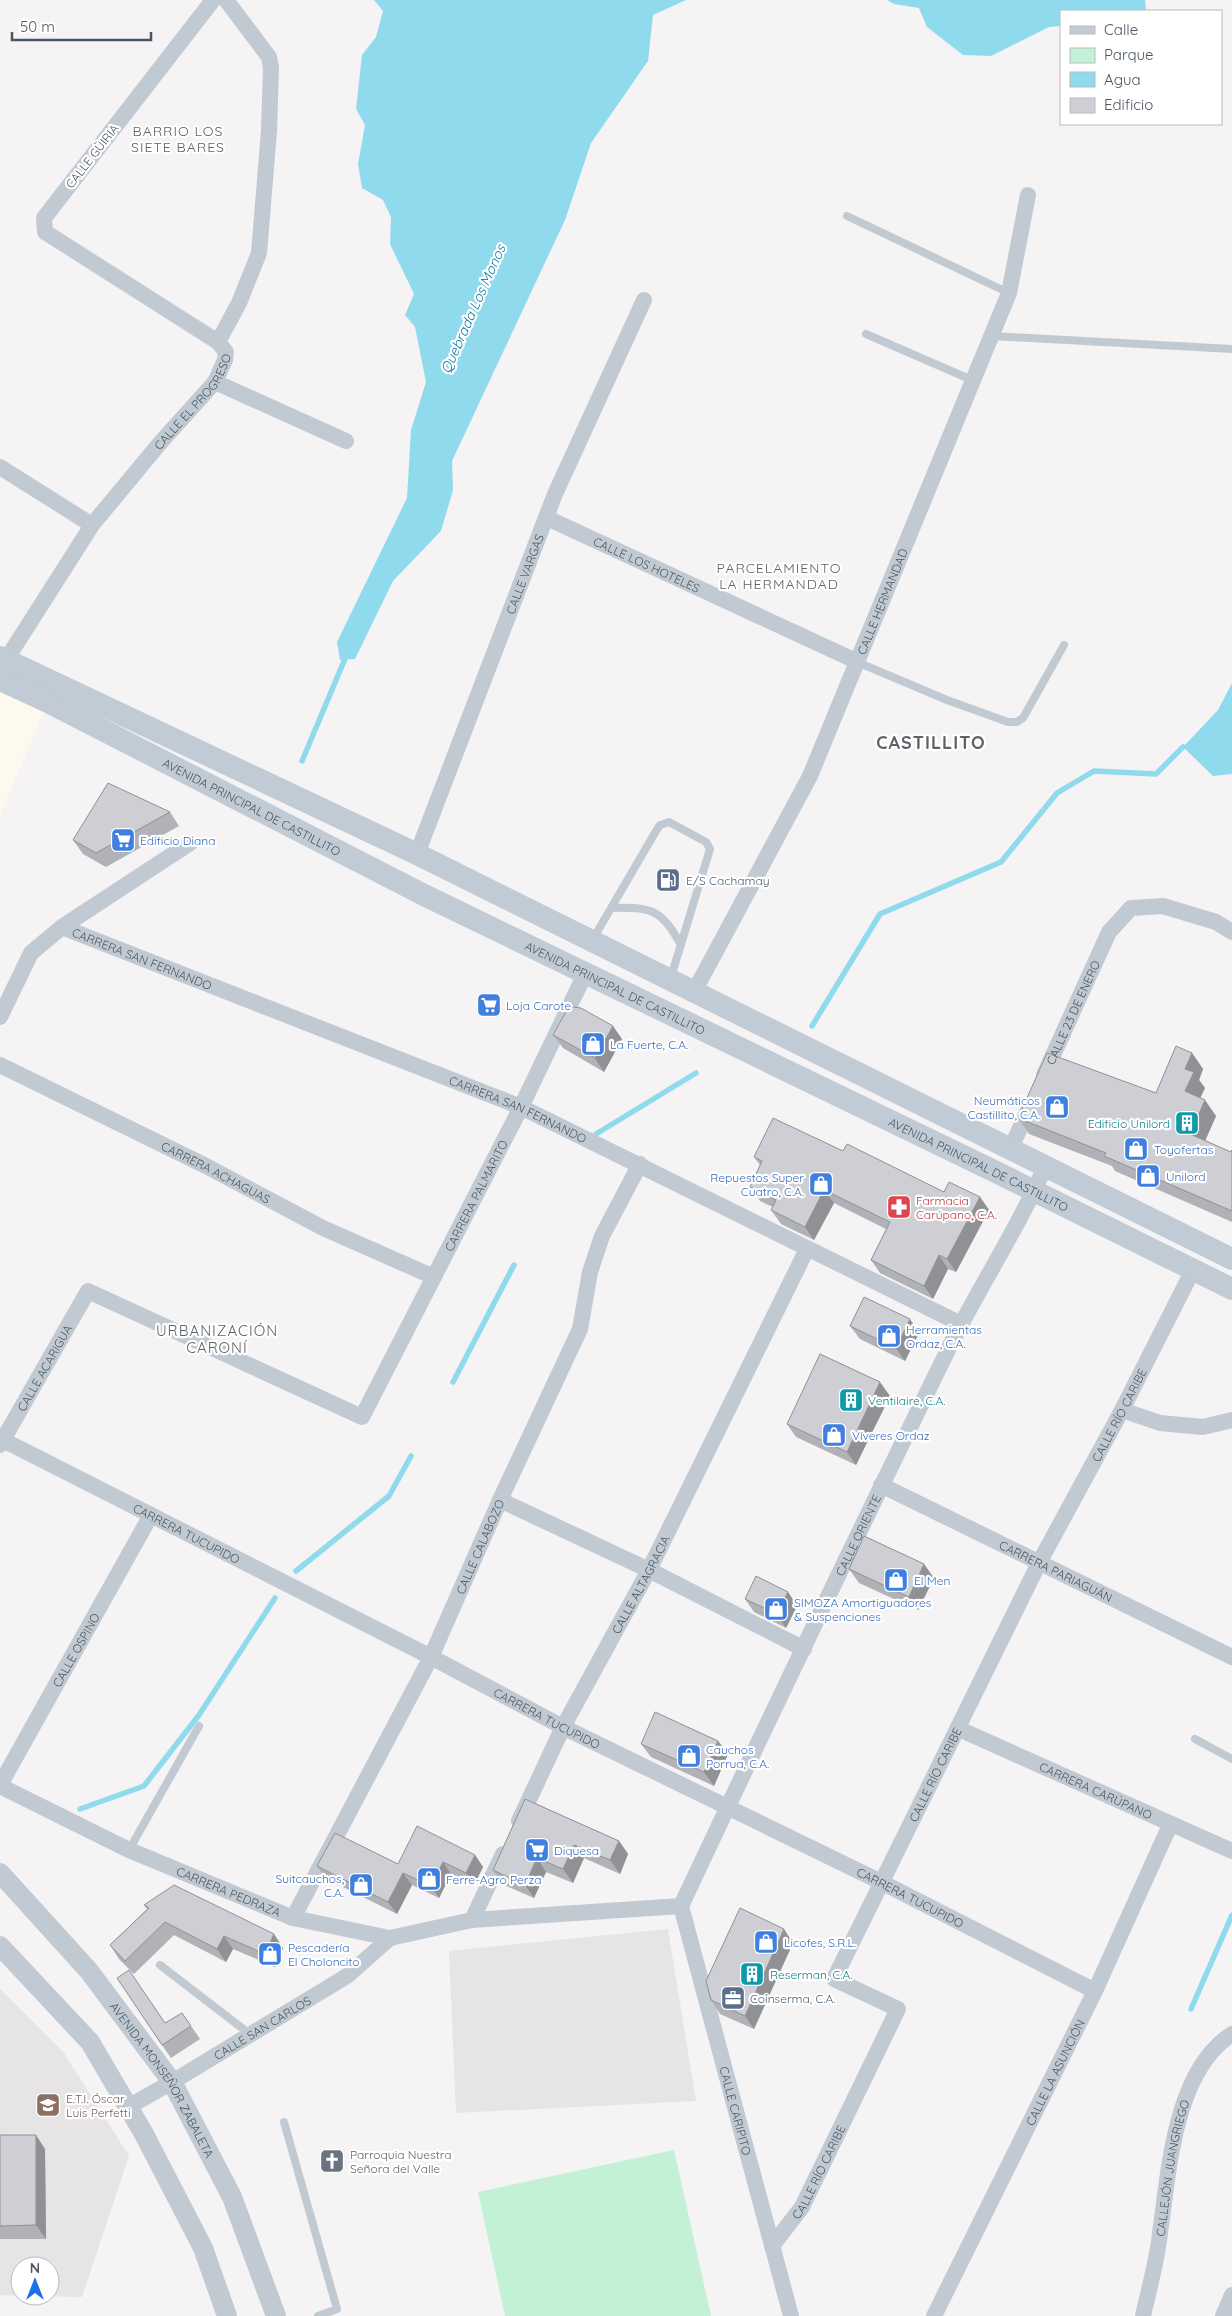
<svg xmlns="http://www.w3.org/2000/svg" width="1232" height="2316" font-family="Quicksand,sans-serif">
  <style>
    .commercial { fill: #fdf9ef }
    .education { fill: #e6e4e5 }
    .green { fill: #c3f1d5 }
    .water { fill: #90daee }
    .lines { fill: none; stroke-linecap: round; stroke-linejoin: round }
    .stream { stroke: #90daee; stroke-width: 5.5 }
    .service { stroke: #c1cad2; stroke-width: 8 }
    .minor { stroke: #c1cad2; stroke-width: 16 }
    .tertiary { stroke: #c1cad2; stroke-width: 20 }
    .secondary { stroke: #c1cbd6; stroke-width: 22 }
    .wall { fill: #b0b2b7 }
    .shaded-wall { fill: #909195 }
    .building { fill: #cdcfd5; stroke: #909195 }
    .labels { text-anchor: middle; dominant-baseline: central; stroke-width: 4.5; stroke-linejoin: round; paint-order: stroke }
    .street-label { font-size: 12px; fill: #4a5661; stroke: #fff }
    .shop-label { font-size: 12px; fill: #366cbe; stroke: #fff; text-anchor: start }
    .service-label { font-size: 12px; fill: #4e5e75; stroke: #fff; text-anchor: start }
    .culture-label { font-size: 12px; fill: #0d838f; stroke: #fff; text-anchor: start }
    .health-label { font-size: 12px; fill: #be3a42; stroke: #fff; text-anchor: start }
    .education-label { font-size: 12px; fill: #785e54; stroke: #fff; text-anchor: start }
    .worship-label { font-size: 12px; fill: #5b616d; stroke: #fff; text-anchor: start }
    .neighbourhood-label { font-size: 14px; letter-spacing: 1px; fill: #5f6368; stroke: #fff }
    .water-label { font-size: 14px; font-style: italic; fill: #0c7c9b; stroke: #fff }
    .quarter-label { font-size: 15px; letter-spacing: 1px; fill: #5f6368; stroke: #fff }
    .district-label { font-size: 18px; font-weight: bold; letter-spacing: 1px; fill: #5f6368; stroke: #fff }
  </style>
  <rect width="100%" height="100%" fill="#f5f3f3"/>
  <path class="commercial" d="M0,680L48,702L0,816Z"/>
  <path class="education" d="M668,1929L696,2101L456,2113L449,1951Z
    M0,1989L64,2053L129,2156L82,2297L39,2296H50V2266H20V2296L0,2295Z"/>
  <path class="green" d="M674,2150L711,2316H505L478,2192Z"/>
  <path class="water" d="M374,0H686L653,15L648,61L591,143L565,220L452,461L453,490L441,531L393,581L355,659L340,660L337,642L407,498L411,430L426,382L415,327L405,315L414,294L390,244L391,217L383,200L362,188L358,164L365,125L356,109L362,55L376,37L383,11Z
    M887,0H1145L1146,11H1061V26L1049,27L991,56L963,55L927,27L919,8L894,4Z
    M1232,683V774L1213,776L1183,747L1218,710Z"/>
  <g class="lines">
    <path class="stream" d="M302,761L347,654
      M812,1026L880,914L1001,862L1057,793L1094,771L1156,774L1183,747
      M596,1134L696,1073
      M453,1382L514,1265
      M296,1571L389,1496L411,1456
      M80,1809L144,1786L199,1715L275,1598
      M1191,2009L1232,1915"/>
    <path class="service" d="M847,216L1009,293
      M866,334L972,380
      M991,336L1232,349
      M857,662L947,700L1008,722H1017L1023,718L1064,645
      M612,908C652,907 661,909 681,945
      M593,939L656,831L660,825L669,822L706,842L710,849L671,977
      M1195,1739L1232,1759
      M129,1850L199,1726
      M160,1965L251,2035
      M284,2122L337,2309L318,2316"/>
    <g class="minor">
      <path d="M213,0L44,218L45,232L218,342"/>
      <path d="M215,382L346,441"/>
      <path d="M0,467L92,525"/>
      <path id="s1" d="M547,518L856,661"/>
      <path id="s2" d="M6,660L92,525L160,443L215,382L225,360L226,352L218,342L239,303L259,253L269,131L271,68L269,57L226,0"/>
      <path id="s3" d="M417,854L555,494L644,300"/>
      <path id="s4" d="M62,927L521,1107L961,1324"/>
      <path id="s5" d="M694,992L810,776L1009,293L1028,195"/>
      <path d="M0,1017L31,953L62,927L190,843"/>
      <path id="s6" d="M0,1065L206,1166L323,1228L434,1277"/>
      <path id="s7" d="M1044,1075L1109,932L1131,908L1163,906L1216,922L1232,932"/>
      <path d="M1010,1150L1031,1104"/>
      <path d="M1122,1410L1160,1423L1203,1427L1232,1420"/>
      <path id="s8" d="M3,1440L431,1657L563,1727L881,1882L1095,1991"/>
      <path id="s9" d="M0,1445L88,1291L362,1417L521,1107L585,974"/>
      <path id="s10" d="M881,1485L1232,1657"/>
      <path d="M500,1500L649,1570L804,1649"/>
      <path id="s11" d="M959,1729L1232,1851"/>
      <path id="s12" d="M0,1785L151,1515"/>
      <path id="s13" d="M0,1786L129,1850L293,1918L390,1938L472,1920L681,1906"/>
      <path id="s14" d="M519,1821L563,1727L649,1570L807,1249"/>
      <path id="s15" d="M681,1906C768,1721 856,1537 946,1354C977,1290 1017,1231 1045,1167"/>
      <path id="s16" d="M681,1906L791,2316"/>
      <path id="s17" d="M293,1918L431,1657L500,1500L580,1329L590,1272L602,1236L640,1164"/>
      <path d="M472,1920L503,1854"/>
      <path id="s18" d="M128,2107L172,2082L347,1976L390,1938"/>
      <path id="s19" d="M772,2246L802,2207L898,2009L834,1979L1039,1563L1122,1410L1193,1270"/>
      <path id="s20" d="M934,2316L1095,1991L1170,1825"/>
      <path id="s21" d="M1143,2316C1149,2289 1157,2261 1160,2233C1169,2171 1174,2071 1232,2034"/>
      <path d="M1223,2316L1232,2295"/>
    </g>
    <g class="tertiary">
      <path id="s22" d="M0,1873L89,1971L172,2082L232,2197L276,2316"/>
      <path d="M0,1946L90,2042L144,2134L203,2248L227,2316"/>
    </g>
    <g class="secondary">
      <path d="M0,657L417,854L1232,1259"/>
      <path id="s23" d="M0,680L48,702L424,895L994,1171L1232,1289"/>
    </g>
  </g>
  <path class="wall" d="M170,812L179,826L106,867L83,854L73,840Z
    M553,1035L622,1039L604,1072L563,1048Z
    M1192,1053L1203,1069L1199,1080L1205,1088L1200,1098L1216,1116L1205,1141L1231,1152L1232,1150V1222L1115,1171L1112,1166L1029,1134L1018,1118L1156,1093Z
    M843,1151L944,1192L980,1197L989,1210L956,1272L948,1269L933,1299L880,1273L871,1260L886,1229L834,1203L814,1240L781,1224L771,1210L773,1207L760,1201L750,1187L760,1165L754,1157Z
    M850,1326L919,1333L905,1361L860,1339Z
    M890,1396L856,1465L796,1437L787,1424Z
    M849,1569L934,1578L918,1610L859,1583Z
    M788,1592L797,1606L786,1628L754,1612L745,1599Z
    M718,1741L728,1754L714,1786L651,1757L641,1744Z
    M525,1799L619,1841L628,1854L620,1874L584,1858L573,1883L546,1872L534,1898L502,1884L493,1870Z
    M475,1855L483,1867L474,1885L451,1874L439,1898L412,1885L397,1914L325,1878L317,1866L398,1864Z
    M144,1905L283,1948L275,1967L233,1949L226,1962L174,1935L134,1974L119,1959L110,1945L147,1909Z
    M793,1943L754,2029L720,2014L711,2000Z
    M182,2013L200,2039L171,2058L162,2045L166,2023Z
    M0,2135L45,2149L46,2239H0Z"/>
  <path class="shaded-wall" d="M613,1026L622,1039L604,1072L595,1058Z
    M1192,1053L1203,1069L1199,1080L1205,1088L1196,1107L1185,1091V1069Z
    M1205,1100L1216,1116L1201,1150L1190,1134Z
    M824,1190L834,1203L814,1240L805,1227Z
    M980,1197L989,1210L956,1272L947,1259Z
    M939,1255L948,1269L933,1299L924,1286Z
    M910,1319L919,1333L905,1361L896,1348Z
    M880,1382L890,1396L856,1465L847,1452Z
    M924,1564L934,1578L918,1610L909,1597Z
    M788,1592L797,1606L786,1628L777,1614Z
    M718,1741L728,1754L714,1786L704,1772Z
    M619,1841L628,1854L620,1874L610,1860Z
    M574,1845L584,1858L573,1883L563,1869Z
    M475,1855L483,1867L474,1885L466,1873Z
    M537,1858L546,1872L534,1898L525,1885Z
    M443,1862L451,1874L439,1898L431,1886Z
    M403,1873L412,1885L397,1914L388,1902Z
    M784,1929L793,1943L754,2029L745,2016Z
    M274,1934L283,1948L275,1967L265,1954Z
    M224,1936L233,1949L226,1962L217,1949Z
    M36,2135L45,2149L46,2239L36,2225Z"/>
  <path class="building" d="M108,783L170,812L96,853L73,840Z
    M573,1007L581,1008L613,1026L595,1058L553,1035L567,1010Z
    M1176,1046L1192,1053L1185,1069L1194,1072L1185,1091L1205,1100L1190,1134L1231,1152L1232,1150V1211L1104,1156L1106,1153L1018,1118L1047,1053L1156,1093Z
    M773,1118L843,1151L847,1144L944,1192L949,1182L980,1197L947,1259L939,1255L924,1286L871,1260L890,1222L824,1190L805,1227L771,1210L776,1200L750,1187L762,1161L754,1157Z
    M864,1297L910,1319L896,1348L850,1326Z
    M820,1354L880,1382L847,1452L787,1424Z
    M864,1536L924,1564L909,1597L849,1569Z
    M756,1576L788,1592L777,1614L745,1599Z
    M655,1712L718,1741L704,1772L641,1744Z
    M525,1799L619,1841L610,1860L574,1845L563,1869L537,1858L525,1885L493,1870Z
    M417,1826L475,1855L466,1873L443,1862L431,1886L403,1873L388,1902L317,1866L335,1833L398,1864Z
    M174,1885L274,1934L265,1954L224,1936L217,1949L165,1922L125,1961L110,1945L149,1908L144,1905Z
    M740,1908L784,1929L745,2016L711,2000L706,1981Z
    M129,1970L165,2023L182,2013L191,2026L162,2045L117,1978Z
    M0,2135H36V2225L0,2226Z"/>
  <defs>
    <symbol id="supermarket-square" viewBox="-11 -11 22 22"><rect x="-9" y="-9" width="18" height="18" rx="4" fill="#3f7fe0" stroke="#fff"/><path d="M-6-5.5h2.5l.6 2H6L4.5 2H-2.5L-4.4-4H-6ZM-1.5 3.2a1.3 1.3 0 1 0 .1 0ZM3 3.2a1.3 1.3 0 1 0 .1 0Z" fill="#fff"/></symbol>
    <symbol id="fuel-square" viewBox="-11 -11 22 22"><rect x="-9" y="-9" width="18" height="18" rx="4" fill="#5c6f8a" stroke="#fff"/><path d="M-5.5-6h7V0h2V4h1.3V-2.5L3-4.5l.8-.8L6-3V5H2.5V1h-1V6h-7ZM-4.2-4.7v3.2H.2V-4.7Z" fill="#fff"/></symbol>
    <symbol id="shop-square" viewBox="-11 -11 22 22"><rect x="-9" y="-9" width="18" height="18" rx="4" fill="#3f7fe0" stroke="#fff"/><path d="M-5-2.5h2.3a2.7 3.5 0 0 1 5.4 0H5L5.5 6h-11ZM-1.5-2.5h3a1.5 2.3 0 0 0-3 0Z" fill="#fff"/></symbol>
    <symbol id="building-square" viewBox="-11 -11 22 22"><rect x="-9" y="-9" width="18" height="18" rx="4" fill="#0f9aa8" stroke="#fff"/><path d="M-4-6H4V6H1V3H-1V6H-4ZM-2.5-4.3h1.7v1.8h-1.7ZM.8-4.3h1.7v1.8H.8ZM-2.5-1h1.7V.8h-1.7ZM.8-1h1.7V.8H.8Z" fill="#fff"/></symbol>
    <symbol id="pharmacy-square" viewBox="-11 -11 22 22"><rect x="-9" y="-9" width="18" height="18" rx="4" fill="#e0444e" stroke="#fff"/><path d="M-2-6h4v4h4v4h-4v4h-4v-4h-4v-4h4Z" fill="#fff"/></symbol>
    <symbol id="office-square" viewBox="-11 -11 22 22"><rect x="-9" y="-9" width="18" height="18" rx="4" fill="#5c6f8a" stroke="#fff"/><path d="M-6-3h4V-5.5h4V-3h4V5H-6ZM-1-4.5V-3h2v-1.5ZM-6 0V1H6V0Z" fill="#fff"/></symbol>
    <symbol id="school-square" viewBox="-11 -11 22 22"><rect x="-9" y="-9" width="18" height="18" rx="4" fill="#8d6e63" stroke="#fff"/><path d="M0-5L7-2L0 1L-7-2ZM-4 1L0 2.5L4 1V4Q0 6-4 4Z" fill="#fff"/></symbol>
    <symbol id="church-square" viewBox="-11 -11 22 22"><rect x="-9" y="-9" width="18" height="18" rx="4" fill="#6b7280" stroke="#fff"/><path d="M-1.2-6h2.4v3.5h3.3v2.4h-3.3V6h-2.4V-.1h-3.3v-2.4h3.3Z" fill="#fff"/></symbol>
  </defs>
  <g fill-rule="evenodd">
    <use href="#supermarket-square" x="109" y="826" width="28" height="28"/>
    <use href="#fuel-square" x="654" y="866" width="28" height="28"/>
    <use href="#supermarket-square" x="475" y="991" width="28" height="28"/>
    <use href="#shop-square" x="579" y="1030" width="28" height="28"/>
    <use href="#shop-square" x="1043" y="1093" width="28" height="28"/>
    <use href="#building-square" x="1173" y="1109" width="28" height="28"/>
    <use href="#shop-square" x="1122" y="1135" width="28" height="28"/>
    <use href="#shop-square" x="1134" y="1162" width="28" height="28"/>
    <use href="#shop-square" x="807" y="1170" width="28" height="28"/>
    <use href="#pharmacy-square" x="885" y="1193" width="28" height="28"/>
    <use href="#shop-square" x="875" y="1322" width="28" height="28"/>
    <use href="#building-square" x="837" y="1386" width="28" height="28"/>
    <use href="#shop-square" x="820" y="1421" width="28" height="28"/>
    <use href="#shop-square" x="882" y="1566" width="28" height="28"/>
    <use href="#shop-square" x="762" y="1595" width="28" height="28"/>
    <use href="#shop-square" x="675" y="1742" width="28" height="28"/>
    <use href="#supermarket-square" x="523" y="1836" width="28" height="28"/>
    <use href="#shop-square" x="415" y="1865" width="28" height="28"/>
    <use href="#shop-square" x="347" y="1871" width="28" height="28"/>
    <use href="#shop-square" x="752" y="1928" width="28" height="28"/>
    <use href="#shop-square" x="256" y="1940" width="28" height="28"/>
    <use href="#building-square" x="738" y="1960" width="28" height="28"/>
    <use href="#office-square" x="719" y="1984" width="28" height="28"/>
    <use href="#school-square" x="34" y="2091" width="28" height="28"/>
    <use href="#church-square" x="318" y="2147" width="28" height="28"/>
  </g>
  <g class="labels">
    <g class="street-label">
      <text transform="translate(92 156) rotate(-52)">CALLE GÜIRIA</text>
      <text stroke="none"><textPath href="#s2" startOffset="320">CALLE EL PROGRESO</textPath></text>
      <text stroke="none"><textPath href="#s1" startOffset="110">CALLE LOS HOTELES</textPath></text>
      <text stroke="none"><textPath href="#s3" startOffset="300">CALLE VARGAS</textPath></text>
      <text stroke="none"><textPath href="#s5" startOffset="434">CALLE HERMANDAD</textPath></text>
      <text stroke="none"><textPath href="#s23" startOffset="282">AVENIDA PRINCIPAL DE CASTILLITO</textPath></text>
      <text stroke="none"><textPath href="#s4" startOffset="86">CARRERA SAN FERNANDO</textPath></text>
      <text stroke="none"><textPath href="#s23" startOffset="688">AVENIDA PRINCIPAL DE CASTILLITO</textPath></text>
      <text stroke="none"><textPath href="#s7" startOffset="69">CALLE 23 DE ENERO</textPath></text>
      <text stroke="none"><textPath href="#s4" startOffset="491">CARRERA SAN FERNANDO</textPath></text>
      <text stroke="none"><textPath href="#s23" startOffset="1092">AVENIDA PRINCIPAL DE CASTILLITO</textPath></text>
      <text stroke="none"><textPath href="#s6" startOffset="241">CARRERA ACHAGUAS</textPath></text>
      <text stroke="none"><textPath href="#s9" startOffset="728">CARRERA PALMARITO</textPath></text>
      <text stroke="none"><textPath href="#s9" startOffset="89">CALLE ACARIGUA</textPath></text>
      <text stroke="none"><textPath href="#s19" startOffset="972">CALLE RÍO CARIBE</textPath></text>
      <text stroke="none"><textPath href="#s8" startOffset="206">CARRERA TUCUPIDO</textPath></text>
      <text stroke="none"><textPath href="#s15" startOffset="411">CALLE ORIENTE</textPath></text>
      <text stroke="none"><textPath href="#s17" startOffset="416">CALLE CALABOZO</textPath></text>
      <text stroke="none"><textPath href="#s10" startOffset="195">CARRERA PARIAGUÁN</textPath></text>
      <text stroke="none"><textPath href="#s14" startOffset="266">CALLE ALTAGRACIA</textPath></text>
      <text stroke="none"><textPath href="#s12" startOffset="155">CALLE OSPINO</textPath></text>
      <text stroke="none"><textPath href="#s8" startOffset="611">CARRERA TUCUPIDO</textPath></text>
      <text stroke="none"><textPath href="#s19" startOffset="568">CALLE RÍO CARIBE</textPath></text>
      <text stroke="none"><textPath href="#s11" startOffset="150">CARRERA CARÚPANO</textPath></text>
      <text stroke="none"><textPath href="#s13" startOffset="252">CARRERA PEDRAZA</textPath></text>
      <text stroke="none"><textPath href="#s8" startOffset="1016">CARRERA TUCUPIDO</textPath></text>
      <text stroke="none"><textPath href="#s18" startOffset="156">CALLE SAN CARLOS</textPath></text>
      <text stroke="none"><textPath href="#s20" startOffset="272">CALLE LA ASUNCIÓN</textPath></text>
      <text stroke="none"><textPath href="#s22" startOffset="264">AVENIDA MONSEÑOR ZABALETA</textPath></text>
      <text stroke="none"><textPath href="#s16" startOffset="212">CALLE CARIPITO</textPath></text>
      <text stroke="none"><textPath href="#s21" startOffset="151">CALLEJÓN JUANGRIEGO</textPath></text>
      <text stroke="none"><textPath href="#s19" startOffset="88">CALLE RÍO CARIBE</textPath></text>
    </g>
    <g class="shop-label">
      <text x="140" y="840">Edificio Diana</text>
      <text x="506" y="1005">Loja Carote</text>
      <text x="610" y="1044">La Fuerte, C.A.</text>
      <text x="1040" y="1100" text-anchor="end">Neumáticos<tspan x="1040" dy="14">Castillito, C.A.</tspan></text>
      <text x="1154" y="1149">Toyofertas</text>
      <text x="1166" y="1176">Unilord</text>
      <text x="804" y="1177" text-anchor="end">Repuestos Super<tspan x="804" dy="14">Cuatro, C.A.</tspan></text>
      <text x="906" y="1329">Herramientas<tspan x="906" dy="14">Ordaz, C.A.</tspan></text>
      <text x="852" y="1435">Víveres Ordaz</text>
      <text x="914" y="1580">El Men</text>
      <text x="794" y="1602">SIMOZA Amortiguadores<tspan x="794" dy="14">&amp; Suspenciones</tspan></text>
      <text x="706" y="1749">Cauchos<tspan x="706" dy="14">Porrua, C.A.</tspan></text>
      <text x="554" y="1850">Diquesa</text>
      <text x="344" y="1878" text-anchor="end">Suitcauchos,<tspan x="344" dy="14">C.A.</tspan></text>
      <text x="446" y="1879">Ferre-Agro Perza</text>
      <text x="784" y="1942">Licofes, S.R.L.</text>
      <text x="288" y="1947">Pescadería<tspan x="288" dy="14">El Choloncito</tspan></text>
    </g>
    <g class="service-label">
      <text x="686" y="880">E/S Cachamay</text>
      <text x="750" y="1998">Coinserma, C.A.</text>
    </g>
    <g class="culture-label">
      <text x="1170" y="1123" text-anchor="end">Edificio Unilord</text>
      <text x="868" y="1400">Ventilaire, C.A.</text>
      <text x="770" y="1974">Reserman, C.A.</text>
    </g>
    <g class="health-label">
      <text x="916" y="1200">Farmacia<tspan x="916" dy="14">Carúpano, C.A.</tspan></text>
    </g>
    <g class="education-label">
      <text x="66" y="2098">E.T.I. Óscar<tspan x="66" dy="14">Luis Perfetti</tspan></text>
    </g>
    <g class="worship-label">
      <text x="350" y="2154">Parroquia Nuestra<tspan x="350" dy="14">Señora del Valle</tspan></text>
    </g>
    <g class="neighbourhood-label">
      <text x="178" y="131">BARRIO LOS<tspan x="178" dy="16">SIETE BARES</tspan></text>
      <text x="779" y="568">PARCELAMIENTO<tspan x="779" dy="16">LA HERMANDAD</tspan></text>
    </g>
    <g class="water-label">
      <text transform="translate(473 309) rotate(-66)">Quebrada Los Monos</text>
    </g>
    <g class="quarter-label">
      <text x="217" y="1330">URBANIZACIÓN<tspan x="217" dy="17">CARONÍ</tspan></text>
    </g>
    <g class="district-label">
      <text x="931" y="742">CASTILLITO</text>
    </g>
  </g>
  <rect x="1060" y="10" width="162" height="115" fill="#ffffff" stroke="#b7bbc0"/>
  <rect x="1070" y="26" width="25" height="8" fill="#c1cbd6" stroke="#b7bbc0"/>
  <text x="1104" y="35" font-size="15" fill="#4a5661">Calle</text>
  <rect x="1070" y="48" width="25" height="15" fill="#c3f1d5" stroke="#b7bbc0"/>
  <text x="1104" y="60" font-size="15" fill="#4a5661">Parque</text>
  <rect x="1070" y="72" width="25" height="15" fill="#90daee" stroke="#b7bbc0"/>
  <text x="1104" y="85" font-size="15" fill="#4a5661">Agua</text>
  <rect x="1070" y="98" width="25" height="15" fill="#cdcfd5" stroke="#b7bbc0"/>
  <text x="1104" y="110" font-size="15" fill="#4a5661">Edificio</text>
  <g transform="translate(35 2281)"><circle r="24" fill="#ffffff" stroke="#b7bbc0"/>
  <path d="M0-4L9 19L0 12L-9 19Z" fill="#1a73e8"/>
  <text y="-8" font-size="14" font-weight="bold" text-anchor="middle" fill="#4a5661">N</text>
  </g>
  <path d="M12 32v8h139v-8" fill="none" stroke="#4a5661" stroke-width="2.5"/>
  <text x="20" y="32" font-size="15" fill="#4a5661" stroke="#ffffff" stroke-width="4" paint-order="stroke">50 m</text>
</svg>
